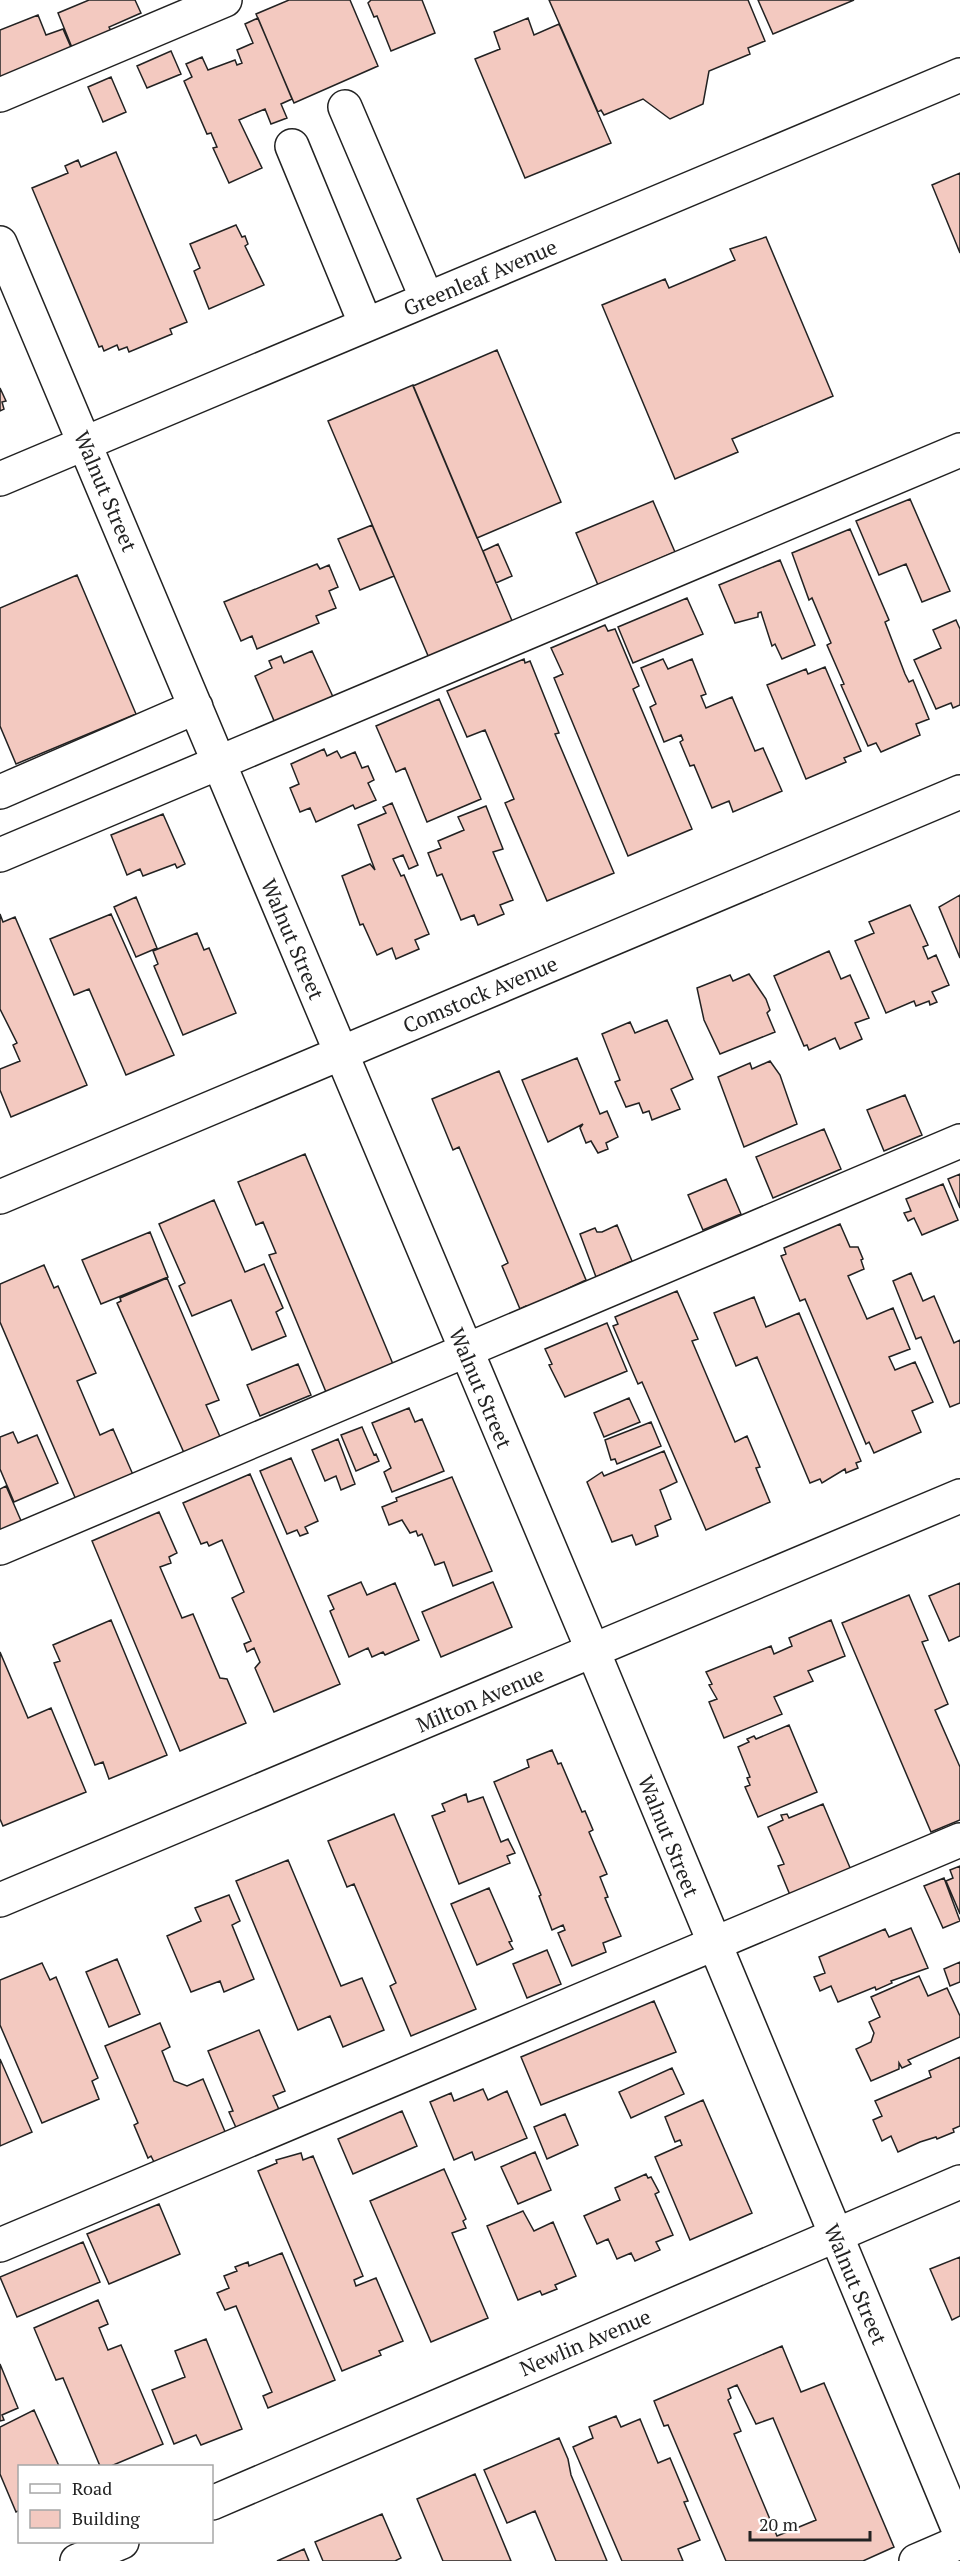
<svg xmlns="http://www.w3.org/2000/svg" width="960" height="2561" font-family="'PT Serif',serif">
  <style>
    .building { fill: #f3c9c0; stroke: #222; stroke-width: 1.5; fill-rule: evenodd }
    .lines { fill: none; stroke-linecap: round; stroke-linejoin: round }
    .minor-casing { stroke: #222; stroke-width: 36 }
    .minor { stroke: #fff; stroke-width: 33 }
    .labels { text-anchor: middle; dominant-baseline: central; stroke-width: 4.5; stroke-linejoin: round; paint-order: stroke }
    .street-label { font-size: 21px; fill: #222; stroke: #fff }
  </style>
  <rect width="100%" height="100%" fill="#fff"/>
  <path class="building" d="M89,0H135L141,13L109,27L112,33L73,50L58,13Z
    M289,0H350L378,66L294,103L256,14Z
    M371,0H422L435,33L391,51L377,16L374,17L368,3Z
    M549,0H748L765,41L748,48L750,54L709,71L703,104L670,119L643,99L604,115L601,110L598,112Z
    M758,0H854L773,34Z
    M38,15L46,35L63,29L73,52L0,82V30Z
    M258,18L292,99L281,104L287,118L271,124L265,109L239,120L262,168L229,183L213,148L217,147L211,133L207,134L184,81L192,77L186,64L202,57L208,70L235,60L237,65L242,63L237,50L253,43L245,24Z
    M528,18L534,35L559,24L611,143L525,178L475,59L500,49L494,32Z
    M171,51L181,74L147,88L137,66Z
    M111,77L126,112L103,122L88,87Z
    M116,152L187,322L170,329L172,334L129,352L127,347L119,350L117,345L104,351L102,346L99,347L32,188L68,173L65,166L78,160L81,167Z
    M960,173V253L932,185Z
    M236,225L242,237L245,236L248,244L245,246L264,285L209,309L194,271L200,268L190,244Z
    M766,237L833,396L732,439L738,452L675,479L602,305L665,279L669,288L735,260L730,249Z
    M497,350L561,502L477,538L413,386Z
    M413,385L513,623L429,658L328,421Z
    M0,388L6,401L2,402L4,409L0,411Z
    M910,499L950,591L922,602L906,564L879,575L856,521Z
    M653,501L675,552L598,585L576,533Z
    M372,525L394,576L360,590L338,539Z
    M850,529L889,620L885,622L905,674L909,682L913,680L929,719L916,724L920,735L881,752L876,743L868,746L841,685L844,684L827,645L831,643L812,598L809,600L792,553Z
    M498,544L512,576L496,583L483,551Z
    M780,560L815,645L782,659L775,644L772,646L761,612L758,613V617L735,623L719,585Z
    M317,564L320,569L329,565L338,587L329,591L336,608L316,616L319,623L257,649L252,636L241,641L224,602Z
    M77,575L136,714L16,764L0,726V608Z
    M687,598L703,634L633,663L618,627Z
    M956,620L960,629V705L953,708L951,703L936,709L914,660L941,648L933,630Z
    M605,625L608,631L615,629L639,686L633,689L692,829L628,856L554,678L563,674L551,648Z
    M312,651L334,699L275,723L255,676L272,668L269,661L281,656L284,663Z
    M524,659L525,663L530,661L559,733L555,734L614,873L547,901L505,803L514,799L485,730L467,737L447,691Z
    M663,659L668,669L692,659L706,694L701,696L706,708L732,697L755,751L763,748L782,791L733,812L729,801L712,808L694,765L690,766L680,742L683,740L681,735L664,742L650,707L656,704L641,668Z
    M825,667L861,751L844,758L846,762L806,779L767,685L806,669L808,674Z
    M439,699L481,799L427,822L405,768L396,772L376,726Z
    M324,749L327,756L337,751L341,758L355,752L362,768L368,766L374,780L368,783L376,800L355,809L353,805L316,822L310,808L300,812L290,788L299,784L291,764Z
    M392,803L418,865L409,869L403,855L393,859L401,876L404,875L429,934L415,940L419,949L396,959L392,948L377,955L363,924L360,925L342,876L370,864L375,870L358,825L386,813L383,807Z
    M486,806L503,849L493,852L513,900L500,905L504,914L478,925L474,915L461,920L442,874L437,876L428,853L441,848L438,841L464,830L458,817Z
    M163,814L185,864L177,868L175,864L143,876L140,869L127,875L111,835Z
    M960,895V958L939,907Z
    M136,897L157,948L136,957L114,907Z
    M910,905L928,945L923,947L928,959L936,955L949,985L932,992L937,1002L930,1005L929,1001L916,1006L914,1001L886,1013L855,941L874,933L869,922Z
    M0,914L3,922L15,917L87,1085L11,1117L0,1090V1069L20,1061L13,1045L17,1043L0,1009Z
    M111,914L174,1055L126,1075L89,989L74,995L50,939Z
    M197,933L204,950L209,948L236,1013L183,1035L154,966L158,964L153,951Z
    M829,951L841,979L850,975L869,1018L855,1023L862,1039L840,1049L835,1038L809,1050L807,1045L804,1046L774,976Z
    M749,974L766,999L770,1010L767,1013L775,1032L720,1054L704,1020L697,988L730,975L733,981Z
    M667,1020L693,1079L671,1089L680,1109L652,1120L649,1111L643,1113L639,1103L626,1107L615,1082L620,1080L602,1034L630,1022L635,1033Z
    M577,1058L600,1114L607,1111L618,1137L606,1143L608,1149L598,1153L591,1141L586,1143L580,1128L583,1124L548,1142L522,1080Z
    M770,1061L780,1075L797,1124L744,1147L718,1077L750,1063L752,1069Z
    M499,1071L586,1280L527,1308L526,1306L520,1309L502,1266L508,1263L459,1147L453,1150L432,1099Z
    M905,1095L922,1135L884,1151L867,1110Z
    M824,1129L841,1169L773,1198L756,1157Z
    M305,1154L393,1364L326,1392L269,1255L276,1253L263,1222L256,1225L238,1182Z
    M960,1174V1208L948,1179Z
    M726,1179L741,1214L703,1230L688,1195Z
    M943,1184L958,1220L922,1235L914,1218L908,1221L904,1213L911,1211L906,1199Z
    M214,1200L245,1272L264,1264L283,1308L276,1312L286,1336L252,1350L231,1300L192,1316L179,1286L185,1283L159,1224Z
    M840,1224L850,1247H858L863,1259L861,1260L864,1269L848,1276L867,1319L893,1308L910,1349L889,1357L895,1370L915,1362L933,1402L912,1411L921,1432L874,1453L869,1442L866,1444L805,1299L800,1301L781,1256L786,1254L784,1248Z
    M617,1225L632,1261L596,1277L580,1234L595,1228L597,1232H602Z
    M150,1232L168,1277L101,1304L82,1260Z
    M44,1265L54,1288L58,1286L96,1373L77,1381L100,1435L113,1429L134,1477L77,1502L0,1322V1284Z
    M911,1273L923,1301L934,1296L954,1343L960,1340V1403L950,1407L921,1337L916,1339L893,1281Z
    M167,1278L219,1400L206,1405L221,1439L185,1455L117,1303L121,1301L120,1298Z
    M677,1291L698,1339L692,1341L735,1442L747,1436L760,1467L756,1468L770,1502L706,1530L642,1382L638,1384L613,1326L618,1324L615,1317Z
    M754,1297L766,1327L799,1313L861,1461L856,1463L858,1468L846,1473L845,1469L822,1483L820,1479L810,1483L757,1357L736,1366L714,1313Z
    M607,1323L627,1371L565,1397L549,1365L552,1364L545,1349Z
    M298,1364L311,1395L260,1416L247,1385Z
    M629,1398L640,1422L604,1437L594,1413Z
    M409,1408L415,1422L422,1419L444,1471L392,1492L384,1472L391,1468L372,1423Z
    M651,1422L661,1446L617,1464L615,1459L611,1460L605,1440Z
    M362,1427L374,1455L376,1454L379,1461L356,1471L341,1435Z
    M13,1432L18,1443L37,1435L58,1483L14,1502L0,1469V1437Z
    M338,1439L355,1484L341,1490L336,1476L325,1481L312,1450Z
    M664,1451L677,1482L660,1490L671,1519L655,1526L658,1536L636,1545L632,1535L612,1542L587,1482L602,1472L604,1476Z
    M291,1458L318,1521L305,1527L308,1533L300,1536L297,1530L287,1534L260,1471Z
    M250,1474L340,1684L274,1712L255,1668L260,1662L254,1648L247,1652L244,1644L251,1641L232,1598L244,1592L222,1540L209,1546L207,1542L201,1544L183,1503Z
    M452,1477L492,1571L453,1586L444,1562L435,1565L422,1534L418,1536L416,1531L410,1533L402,1520L389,1525L382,1507L397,1501L396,1498Z
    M6,1486L22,1523L0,1532V1489Z
    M159,1512L177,1553L169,1557L171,1563L160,1567L182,1618L193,1614L220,1678L227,1679L246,1723L180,1751L92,1541Z
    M361,1582L367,1595L395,1583L419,1640L385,1655L383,1652L372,1657L368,1648L349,1657L330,1611L334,1609L328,1596Z
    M493,1582L512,1627L441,1657L422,1612Z
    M960,1583V1636L949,1641L929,1596Z
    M909,1595L928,1640L922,1642L948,1704L935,1710L960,1767V1820L931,1832L842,1623Z
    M111,1620L167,1755L109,1779L103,1762L95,1765L54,1663L60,1661L53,1645Z
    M831,1620L845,1656L808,1671L813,1681L774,1697L782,1714L724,1738L709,1702L717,1699L709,1685L712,1684L706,1672L771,1646L774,1654L792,1646L789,1638Z
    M0,1652L28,1718L51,1708L86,1792L3,1826L0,1819Z
    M789,1725L817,1792L758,1817L745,1787L750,1785L747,1778L750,1777L738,1747L749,1742L747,1739L754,1736L756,1739Z
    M552,1750L558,1764L561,1763L582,1812L585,1811L593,1830L589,1832L607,1874L600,1877L608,1897L605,1898L621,1936L603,1943L606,1952L572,1966L558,1933L565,1930L563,1925L552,1930L539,1896L541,1895L494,1782L529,1767L527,1760Z
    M466,1794L468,1802L483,1797L501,1842L508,1839L515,1853L507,1856L510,1863L459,1884L432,1816L445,1811L442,1804Z
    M823,1804L851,1870L790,1895L778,1866L784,1864L768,1827L783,1820L781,1815L787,1814L789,1818Z
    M394,1814L476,2009L411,2036L390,1986L396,1983L354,1884L347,1887L328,1841Z
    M288,1860L341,1986L362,1978L384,2030L343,2047L330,2016L298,2030L236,1881Z
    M960,1866V1914L946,1881L953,1878L950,1870Z
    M944,1878L960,1921L943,1928L924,1886Z
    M489,1888L512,1941L509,1942L513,1949L477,1965L451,1904Z
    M229,1895L240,1921L232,1925L254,1979L224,1992L220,1981L191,1992L167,1936L201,1921L195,1908Z
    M911,1928L928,1968L891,1981L892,1983L876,1990L875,1987L838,2002L831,1986L820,1991L814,1977L825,1973L819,1957L885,1929L889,1937Z
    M547,1950L561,1984L527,1998L513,1964Z
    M117,1959L140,2014L109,2027L86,1972Z
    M960,1962V1982L950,1986L944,1969Z
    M42,1963L50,1980L56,1977L98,2078L92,2081L99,2099L42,2123L0,2025V1980Z
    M919,1976L928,1996L947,1988L960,2016V2037L908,2060L911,2064L902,2068L899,2063V2069L871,2081L856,2049L871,2042L874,2033L869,2022L880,2017L871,1997Z
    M654,2001L676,2052L541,2105L521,2057Z
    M160,2023L170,2047L162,2051L174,2081L187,2086L203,2079L226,2134L155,2164L151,2156L148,2158L134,2125L138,2123L105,2046Z
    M259,2030L285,2091L273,2096L281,2114L238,2132L229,2112L233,2111L208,2051Z
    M960,2057V2126L953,2129L954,2132L937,2139L936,2137L920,2142L898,2152L891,2136L882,2141L873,2120L882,2116L875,2101L931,2077L929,2071Z
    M0,2059L32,2132L0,2146Z
    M672,2068L684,2094L631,2118L619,2092Z
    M483,2089L488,2100L507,2091L527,2138L475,2160L472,2152L454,2160L430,2102L451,2093L454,2101Z
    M703,2100L752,2213L690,2240L655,2157L682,2145L680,2140L675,2142L665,2117Z
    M402,2111L417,2146L353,2174L338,2139Z
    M565,2114L578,2145L547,2159L534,2127Z
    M535,2152L551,2190L518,2204L501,2167Z
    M301,2153L303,2160L313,2156L363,2276L354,2280L356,2286L376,2278L403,2341L379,2351L381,2355L342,2371L258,2171L277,2163L276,2160Z
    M444,2169L466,2219L463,2221L466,2228L452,2233L488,2318L431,2342L370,2201Z
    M646,2174L648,2178L651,2177L659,2192L655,2194L673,2235L656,2242L660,2250L635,2261L631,2253L617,2259L608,2239L597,2244L584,2216L620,2200L615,2188Z
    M159,2204L180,2254L109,2284L87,2234Z
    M523,2211L534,2231L553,2222L576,2276L555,2285L557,2289L542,2295L540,2291L518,2300L487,2226Z
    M83,2242L100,2282L17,2317L0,2277Z
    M282,2253L335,2380L268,2408L263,2396L272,2392L236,2306L225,2310L217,2293L229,2288L224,2276L237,2271L235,2267L248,2262L249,2266Z
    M960,2257V2316L952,2320L930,2269Z
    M98,2300L108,2324L99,2328L108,2350L121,2345L163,2444L111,2466H100L63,2378L56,2380L34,2328Z
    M206,2339L242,2429L201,2445L196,2435L174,2444L152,2390L185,2377L175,2351Z
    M782,2346L801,2392L824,2383L894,2547L863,2561H726L668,2425L664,2426L654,2401ZM737,2385L756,2424L773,2418L816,2520L777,2536L734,2434L741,2431L728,2400L731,2398L728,2389Z
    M0,2364L18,2408L2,2415L4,2420L0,2421Z
    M34,2410L59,2466H20V2510L16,2512L0,2474V2427Z
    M616,2416L621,2427L640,2419L658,2463L670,2458L688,2501L684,2502L700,2540L678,2549L683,2561H622L573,2447L593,2438L589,2427Z
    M559,2438L568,2459L571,2475L607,2561H556L535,2511L507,2523L484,2470Z
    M475,2474L511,2561H443L417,2499Z
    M382,2514L401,2558L395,2561H323L315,2542Z
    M304,2549L309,2561H277Z"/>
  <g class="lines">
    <defs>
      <path id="minor" d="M0,95L225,0
        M345,107L427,299
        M292,146L366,325
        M0,243L593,1651L960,2533
        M0,479L960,75
        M0,792L196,707
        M0,855L960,450
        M0,1197L960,792
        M0,1548L960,1141
        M0,1900L960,1496
        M0,2245L960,1840
        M212,2503L960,2182
        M77,2561L122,2542
        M916,2561L960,2542"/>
    </defs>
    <use href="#minor" class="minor-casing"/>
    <use href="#minor" class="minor"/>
  </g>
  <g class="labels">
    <g class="street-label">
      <text transform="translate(480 277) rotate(-23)">Greenleaf Avenue</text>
      <text transform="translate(106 491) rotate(67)">Walnut Street</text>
      <text transform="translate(293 939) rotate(67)">Walnut Street</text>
      <text transform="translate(480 994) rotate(-23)">Comstock Avenue</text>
      <text transform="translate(481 1388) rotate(67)">Walnut Street</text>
      <text transform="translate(480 1699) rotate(-23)">Milton Avenue</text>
      <text transform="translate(669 1836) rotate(68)">Walnut Street</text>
      <text transform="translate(856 2284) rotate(67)">Walnut Street</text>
      <text transform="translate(585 2342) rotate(-23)">Newlin Avenue</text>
    </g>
  </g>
  <rect x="18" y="2465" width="195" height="78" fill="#ffffff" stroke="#a7a7a7" stroke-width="1.5"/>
  <rect x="30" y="2484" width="30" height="9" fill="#ffffff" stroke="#a7a7a7" stroke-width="1.5"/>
  <text x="72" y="2495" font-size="18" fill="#222222">Road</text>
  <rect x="30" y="2510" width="30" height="18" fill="#f3c9c0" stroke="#a7a7a7" stroke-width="1.5"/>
  <text x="72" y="2525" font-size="18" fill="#222222">Building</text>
  <path d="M750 2531v9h120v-9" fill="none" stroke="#222222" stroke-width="3"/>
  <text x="759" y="2531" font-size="18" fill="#222222" stroke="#ffffff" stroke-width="4.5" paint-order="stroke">20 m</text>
</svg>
